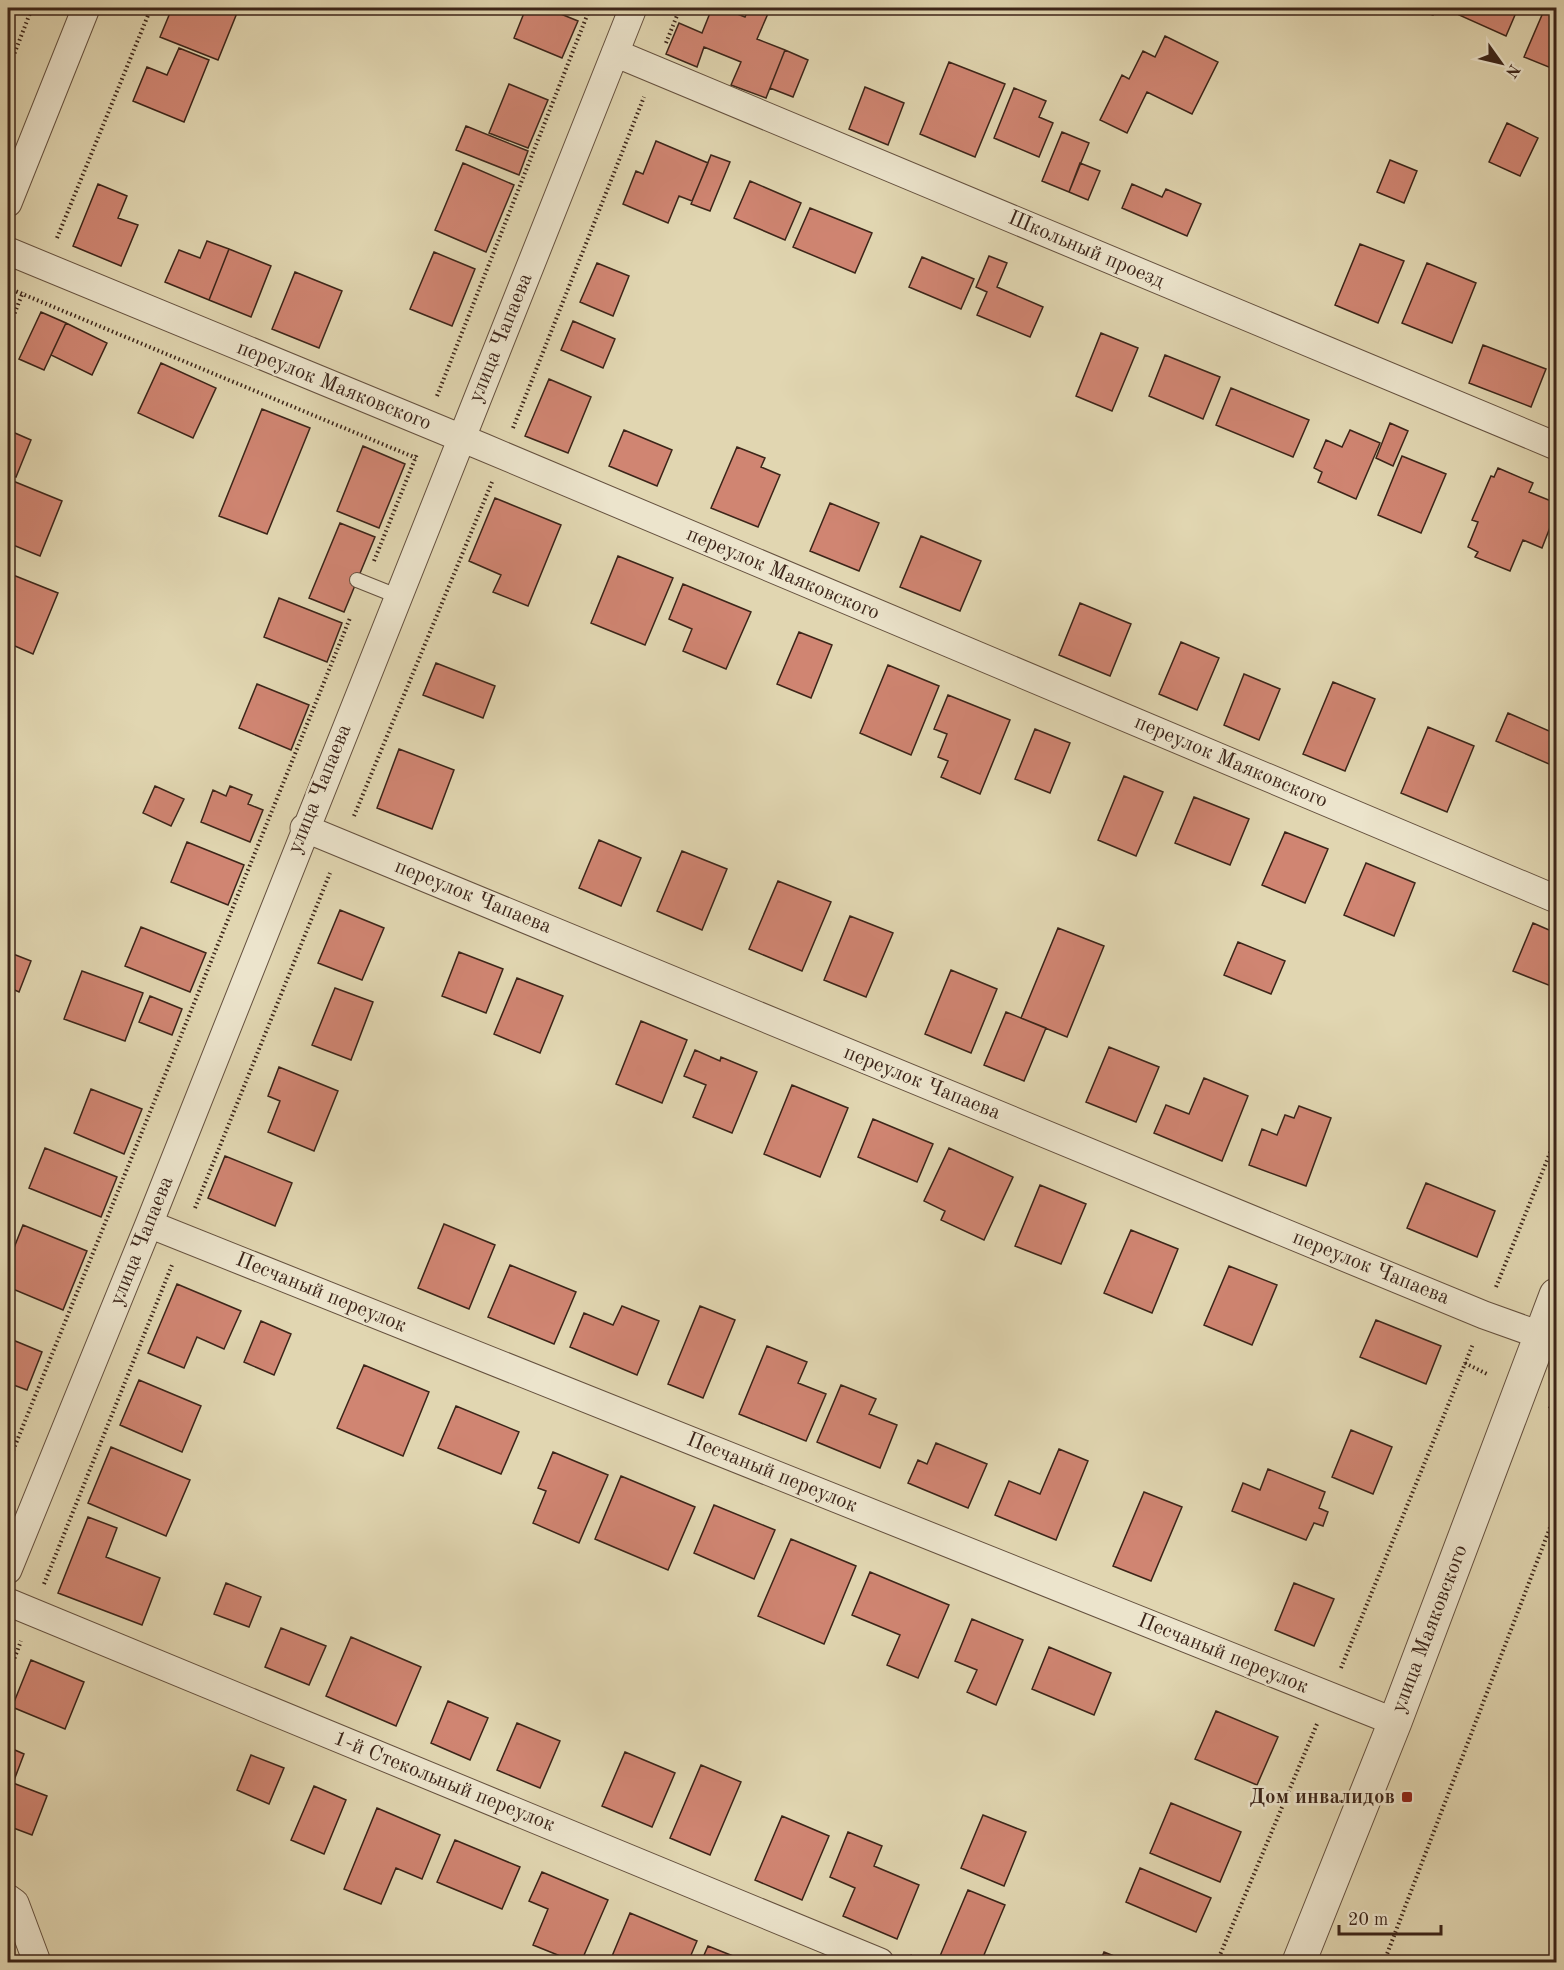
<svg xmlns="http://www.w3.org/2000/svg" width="1564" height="1970" font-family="'Old Standard TT',serif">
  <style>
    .building { fill: #d08572; stroke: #3c2519; stroke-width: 1.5 }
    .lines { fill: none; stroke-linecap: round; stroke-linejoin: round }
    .service-casing { stroke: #65513f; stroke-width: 16 }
    .minor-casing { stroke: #65513f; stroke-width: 29 }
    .tertiary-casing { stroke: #65513f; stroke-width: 35 }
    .path { stroke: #3c2519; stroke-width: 4; stroke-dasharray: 1.5 3; stroke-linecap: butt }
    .service { stroke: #ece4cc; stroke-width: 14 }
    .minor { stroke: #ece4cc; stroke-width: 27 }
    .tertiary { stroke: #ece4cc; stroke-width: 33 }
    .poi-dot { fill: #8f2418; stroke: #ece4cc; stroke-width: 2 }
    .labels { text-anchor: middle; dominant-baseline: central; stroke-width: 5; stroke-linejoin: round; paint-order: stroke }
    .street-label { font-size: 21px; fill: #3c2519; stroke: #ece4cc }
    .poi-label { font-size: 21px; font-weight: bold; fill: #3c2519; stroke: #ece4cc; text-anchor: end }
  </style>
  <rect width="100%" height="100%" fill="#e1d6b1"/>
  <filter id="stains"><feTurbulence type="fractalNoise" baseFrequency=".00333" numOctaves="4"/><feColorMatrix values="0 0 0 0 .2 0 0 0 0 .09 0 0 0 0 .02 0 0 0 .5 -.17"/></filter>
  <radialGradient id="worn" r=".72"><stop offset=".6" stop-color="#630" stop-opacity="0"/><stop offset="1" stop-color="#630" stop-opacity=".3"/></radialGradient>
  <path class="building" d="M172,8H239L218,60L160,37Z
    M526,8H546L578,21L562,58L514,38Z
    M570,8H584L582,12Z
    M712,8H722L745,17L749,8L770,9L757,39L785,50L766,98L731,85L741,62L704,47L697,67L666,54L679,23L702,33Z
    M1413,8H1436L1433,15Z
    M1463,8H1518L1506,36L1459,15Z
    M1545,8H1556V70L1524,57Z
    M1165,36L1218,62L1192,114L1147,92L1127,133L1100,120L1122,75L1129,79L1143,51L1155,57Z
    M179,48L209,60L184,122L133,101L147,67L167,75Z
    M785,50L808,60L793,97L770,88Z
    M949,62L1005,84L975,157L920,134Z
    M509,84L548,100L528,148L489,133Z
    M865,87L904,103L888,145L849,129Z
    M1014,88L1046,101L1039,117L1053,123L1039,157L994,138Z
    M1507,123L1538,138L1520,176L1489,162Z
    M466,126L528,151L519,175L456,150Z
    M1062,132L1089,143L1069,192L1042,181Z
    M656,141L708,163L692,201L679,196L668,223L623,204L636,171L643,174Z
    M711,155L730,162L710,211L691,204Z
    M1390,160L1417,171L1404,203L1377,192Z
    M463,163L514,185L486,252L435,230Z
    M1080,163L1100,171L1088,200L1069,192Z
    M750,181L801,203L785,240L734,218Z
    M98,184L127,196L118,218L138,225L121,266L73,246Z
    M1132,184L1162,197L1166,189L1201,204L1187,236L1122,208Z
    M810,208L872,233L855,273L793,247Z
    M207,241L229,249L209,300L165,282L179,250L200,258Z
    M1360,244L1404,261L1378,323L1335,305Z
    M229,249L271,266L251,317L209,300Z
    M434,252L475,269L452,326L410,309Z
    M989,256L1007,263L997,287L1043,307L1030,337L977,315L987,292L976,287Z
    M922,257L974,279L961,309L909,287Z
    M597,263L629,276L613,316L580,302Z
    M1427,263L1476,283L1452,343L1402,323Z
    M295,272L342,291L319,348L272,329Z
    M41,312L66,323L44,370L19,359Z
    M573,321L615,339L603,368L561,350Z
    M66,323L107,343L92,375L51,355Z
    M1101,333L1138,348L1112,411L1076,396Z
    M1483,345L1546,369L1531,407L1469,383Z
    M1165,355L1220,377L1203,419L1149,396Z
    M161,363L216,388L193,438L138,413Z
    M549,379L591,397L568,453L525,436Z
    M1231,388L1309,420L1293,457L1216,425Z
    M262,409L310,428L267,534L219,516Z
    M1390,423L1408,431L1393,466L1376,458Z
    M8,430L31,440L16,477L8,474Z
    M624,430L672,450L657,486L609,466Z
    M1350,430L1380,443L1356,499L1318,482L1322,472L1314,468L1326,440L1342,447Z
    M363,446L405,464L379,528L337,511Z
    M737,447L765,458L761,467L780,475L758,527L711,508Z
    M1402,456L1446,474L1421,533L1378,515Z
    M1498,468L1533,483L1529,492L1556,503V512L1542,548L1523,540L1510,571L1475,557L1478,552L1468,547L1478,522L1472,520L1491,476L1494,477Z
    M8,479L62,501L40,556L8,543Z
    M495,498L561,525L528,606L493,592L501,575L469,561Z
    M830,503L879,523L859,571L810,551Z
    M1556,515V533L1550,530Z
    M340,523L375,537L344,612L309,598Z
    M921,536L981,561L960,611L900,587Z
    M618,556L673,578L645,645L591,623Z
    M8,573L58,593L33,654L8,643Z
    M683,584L751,612L726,669L683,651L692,629L669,619Z
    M279,598L342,623L327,662L264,637Z
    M1080,603L1131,624L1110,676L1059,655Z
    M799,632L832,645L811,698L777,684Z
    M1181,642L1219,658L1197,710L1159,694Z
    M436,663L495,686L483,718L423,695Z
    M888,665L939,686L911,755L860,733Z
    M1244,674L1280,689L1259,740L1224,725Z
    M1333,682L1375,699L1345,771L1303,754Z
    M257,684L309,705L291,750L239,728Z
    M948,695L1010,720L980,794L941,777L948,761L938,757L947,734L934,729Z
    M1508,713L1556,734V767L1496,741Z
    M1428,727L1474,746L1447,812L1401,793Z
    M1035,729L1070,743L1050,793L1015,779Z
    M399,749L454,770L432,829L377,808Z
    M1124,776L1163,792L1136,856L1098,840Z
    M155,786L184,799L171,826L143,813Z
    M230,786L252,795L248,804L263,810L250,842L201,822L213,790L226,796Z
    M1194,797L1249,819L1230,865L1175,843Z
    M1285,832L1328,849L1305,903L1262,885Z
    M599,840L641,858L621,906L579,888Z
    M187,842L244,865L228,905L171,882Z
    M682,851L727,869L702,930L657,911Z
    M1366,863L1415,883L1394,936L1344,915Z
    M778,881L831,902L802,971L749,949Z
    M340,910L384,928L362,980L318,963Z
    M850,916L893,933L866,997L824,980Z
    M1533,923L1556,933V988L1513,971Z
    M141,927L206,953L190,992L125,966Z
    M1058,928L1104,946L1067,1037L1021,1018Z
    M1238,942L1285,961L1271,994L1224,975Z
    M8,952L31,961L19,992L8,987Z
    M459,952L503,969L486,1013L442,996Z
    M951,970L997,989L971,1053L925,1034Z
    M82,971L143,993L125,1041L64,1019Z
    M517,978L563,996L540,1053L494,1034Z
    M335,988L373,1002L351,1060L312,1045Z
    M150,996L182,1009L172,1035L139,1022Z
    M1006,1012L1046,1028L1024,1081L984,1065Z
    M641,1021L687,1040L662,1103L616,1084Z
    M1109,1047L1159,1067L1136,1122L1086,1102Z
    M695,1050L720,1061L721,1057L757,1072L732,1133L693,1117L706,1085L684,1076Z
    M279,1067L338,1091L314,1151L268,1132L280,1101L268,1096Z
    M1204,1078L1248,1096L1222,1161L1154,1133L1166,1105L1189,1114Z
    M792,1085L848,1108L820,1177L764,1154Z
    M91,1089L142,1109L124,1154L74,1133Z
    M1299,1106L1331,1118L1306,1186L1249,1165L1262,1129L1277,1135L1285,1115L1294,1118Z
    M873,1119L933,1144L917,1182L858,1157Z
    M45,1148L117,1177L101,1217L29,1188Z
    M949,1148L1013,1177L984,1240L941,1220L945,1211L924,1201Z
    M225,1156L292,1183L275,1226L208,1198Z
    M1426,1183L1495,1211L1477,1257L1407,1228Z
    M1040,1185L1086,1204L1061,1264L1015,1246Z
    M444,1224L495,1245L469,1309L418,1288Z
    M23,1225L87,1251L63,1310L8,1287V1263Z
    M1131,1230L1178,1249L1152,1313L1104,1293Z
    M510,1265L576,1292L554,1344L488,1317Z
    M1229,1266L1277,1285L1252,1345L1204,1325Z
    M177,1284L241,1311L224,1349L197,1337L184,1368L148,1353Z
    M622,1306L659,1321L637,1375L570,1347L584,1313L613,1325Z
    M700,1306L735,1320L703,1398L668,1384Z
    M1376,1320L1441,1346L1426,1384L1360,1357Z
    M261,1321L291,1334L274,1375L244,1362Z
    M8,1338L42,1352L27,1390L8,1383Z
    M767,1346L807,1362L798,1383L826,1394L806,1441L739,1414Z
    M364,1365L429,1392L403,1456L337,1428Z
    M139,1380L201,1406L182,1452L120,1425Z
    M841,1385L876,1399L869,1414L897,1425L880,1468L817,1442Z
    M456,1406L519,1432L501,1474L438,1448Z
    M8,1430L13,1432L8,1447Z
    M1351,1430L1392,1447L1373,1494L1332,1477Z
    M936,1443L987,1464L968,1508L908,1483L918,1460L927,1464Z
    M111,1447L190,1480L166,1536L88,1503Z
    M1059,1449L1088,1461L1056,1540L995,1515L1009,1481L1040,1494Z
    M553,1452L608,1475L579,1543L533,1523L546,1491L538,1488Z
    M1268,1469L1325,1492L1319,1508L1328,1512L1323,1526L1314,1523L1306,1540L1232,1511L1243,1483L1260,1490Z
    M621,1476L695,1507L668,1570L595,1539Z
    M1144,1492L1182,1507L1151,1581L1113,1566Z
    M714,1505L775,1530L754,1579L694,1553Z
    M88,1517L117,1528L106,1557L160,1578L142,1625L58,1593Z
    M791,1539L856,1566L824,1644L758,1616Z
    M870,1572L949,1605L918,1678L887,1665L900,1635L852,1615Z
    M226,1583L261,1597L249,1627L214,1614Z
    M1294,1583L1334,1599L1314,1646L1275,1630Z
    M972,1619L1023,1640L996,1705L967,1692L977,1670L955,1661Z
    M281,1628L326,1646L309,1685L265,1667Z
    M351,1637L421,1667L396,1726L326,1696Z
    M1049,1647L1111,1673L1094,1715L1032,1689Z
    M31,1660L84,1682L65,1729L12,1707Z
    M448,1701L488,1718L470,1760L431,1743Z
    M1216,1711L1278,1737L1257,1785L1195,1759Z
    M517,1723L560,1741L540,1788L497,1770Z
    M8,1747L24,1754L13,1783L47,1796L32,1835L8,1826Z
    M625,1752L675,1773L652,1827L602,1806Z
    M251,1755L284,1768L269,1804L237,1790Z
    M701,1765L741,1782L710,1855L670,1838Z
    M314,1786L346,1800L324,1854L291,1840Z
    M1171,1803L1241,1832L1220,1882L1150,1853Z
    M377,1808L440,1835L422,1879L396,1868L381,1904L344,1889Z
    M983,1815L1026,1832L1004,1886L961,1868Z
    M782,1816L829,1836L802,1900L755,1880Z
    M848,1832L882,1846L874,1866L919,1885L897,1939L843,1916L855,1888L830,1877Z
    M455,1840L520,1867L502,1909L437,1882Z
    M1140,1868L1211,1898L1196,1932L1126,1902Z
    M542,1872L608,1900L581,1962H575L533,1945L548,1909L529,1901Z
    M968,1890L1005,1905L981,1962H955L940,1956Z
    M630,1913L697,1941L688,1962L610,1961Z
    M708,1946L743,1960L742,1962H701Z
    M1104,1952L1129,1962H1100Z"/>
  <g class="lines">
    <defs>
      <path id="service" d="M357,580L397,596"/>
      <path id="minor" d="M615,53L1556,446
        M8,203L86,8
        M8,251L483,447L1556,899
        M304,828L1484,1315L1540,1335
        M149,1224L1395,1722
        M8,1570L149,1224L633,8
        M8,1602L880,1962
        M8,1898L15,1903L37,1962"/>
      <path id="tertiary" d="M1299,1962L1395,1722L1556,1295"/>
    </defs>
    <use href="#service" class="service-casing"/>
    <use href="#minor" class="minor-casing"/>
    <use href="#tertiary" class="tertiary-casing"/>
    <path class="path" d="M666,43L680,8
      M8,70L32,8
      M57,238L151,8
      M8,288L416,458
      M8,330L23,292
      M437,396L590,8
      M513,428L644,97
      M374,561L417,454
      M354,816L492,482
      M195,1208L330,873
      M1496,1287L1556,1138
      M1465,1363L1489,1375
      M1549,1406L1556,1410
      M8,1463L350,618
      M44,1584L172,1265
      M1341,1668L1473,1344
      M8,1675L21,1641
      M910,1956L926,1962
      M1217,1962L1317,1724
      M1384,1962L1556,1512"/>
    <use href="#service" class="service"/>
    <use href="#minor" class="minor"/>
    <use href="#tertiary" class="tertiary"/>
  </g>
  <rect class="poi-dot" x="1401" y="1791" width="12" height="12" rx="3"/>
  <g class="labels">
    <g class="street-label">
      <text transform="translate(1086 250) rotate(23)">Школьный проезд</text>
      <text transform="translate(501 338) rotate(-68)">улица Чапаева</text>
      <text transform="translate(334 386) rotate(22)">переулок Маяковского</text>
      <text transform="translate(783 574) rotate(23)">переулок Маяковского</text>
      <text transform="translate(1231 762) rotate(23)">переулок Маяковского</text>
      <text transform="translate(320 789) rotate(-68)">улица Чапаева</text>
      <text transform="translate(473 897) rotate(22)">переулок Чапаева</text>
      <text transform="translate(922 1083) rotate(22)">переулок Чапаева</text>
      <text transform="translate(142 1241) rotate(-68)">улица Чапаева</text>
      <text transform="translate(1371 1268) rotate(22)">переулок Чапаева</text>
      <text transform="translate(321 1293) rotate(22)">Песчаный переулок</text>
      <text transform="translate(772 1473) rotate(22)">Песчаный переулок</text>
      <text transform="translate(1430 1629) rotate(-69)">улица Маяковского</text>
      <text transform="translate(1223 1654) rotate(22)">Песчаный переулок</text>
      <text transform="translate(444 1782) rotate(22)">1-й Стекольный переулок</text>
    </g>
    <g class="poi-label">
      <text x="1395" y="1797">Дом инвалидов</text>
    </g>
  </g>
  <rect width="1564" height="1970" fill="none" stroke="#e1d6b1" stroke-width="30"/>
  <rect x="9" y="9" width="1546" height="1952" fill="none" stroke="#3c2519" stroke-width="3"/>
  <rect x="15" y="15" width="1534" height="1940" fill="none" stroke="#3c2519" stroke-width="1.5"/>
  <g transform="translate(1501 63) rotate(124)" stroke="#ece4cc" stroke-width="4.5" paint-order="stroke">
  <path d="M0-4.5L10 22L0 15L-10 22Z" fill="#3c2519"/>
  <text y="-9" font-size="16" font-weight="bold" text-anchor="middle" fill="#3c2519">N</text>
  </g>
  <path d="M1339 1925v9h102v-9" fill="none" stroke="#3c2519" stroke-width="3"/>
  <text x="1348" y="1925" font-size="18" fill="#3c2519" stroke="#ece4cc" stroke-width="4.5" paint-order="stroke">20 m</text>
  <rect width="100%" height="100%" filter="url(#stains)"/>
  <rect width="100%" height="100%" fill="url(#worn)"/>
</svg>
